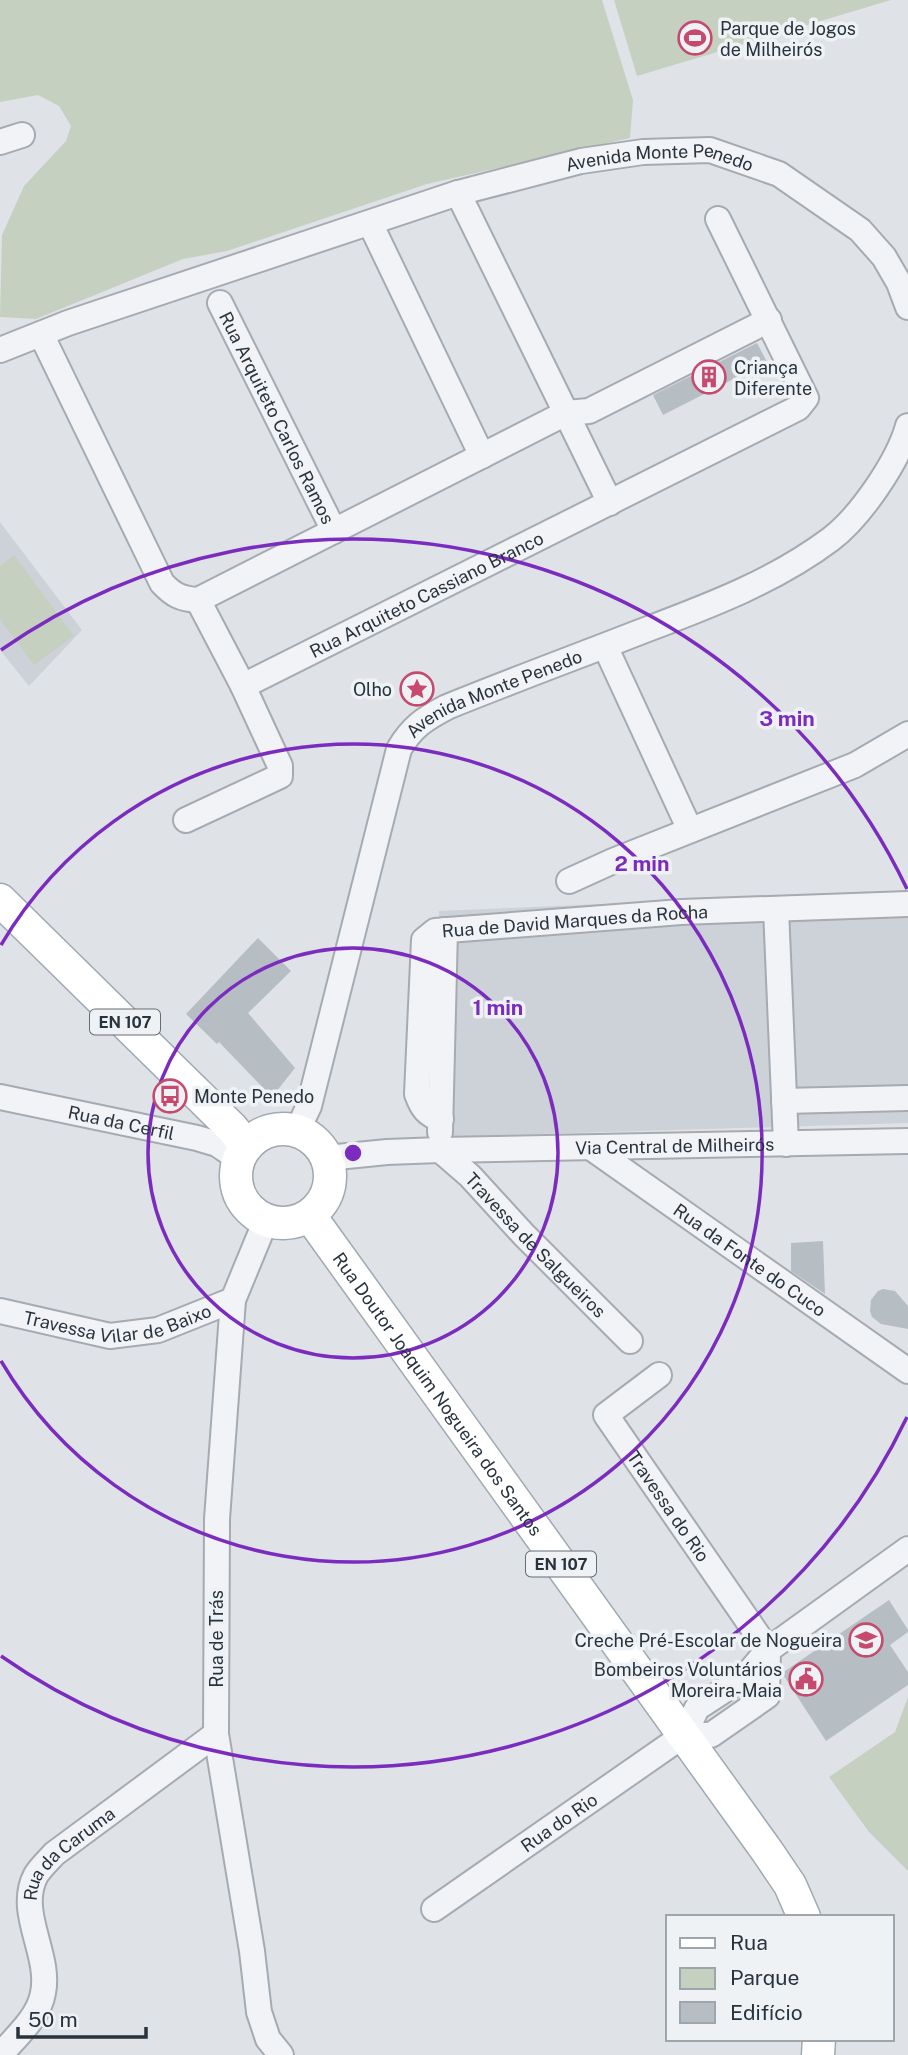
<svg xmlns="http://www.w3.org/2000/svg" width="908" height="2055" font-family="'Public Sans',sans-serif">
  <style>
    .built { fill: #cdd2d9 }
    .green { fill: #c6d0c0 }
    .building { fill: #b6bdc3 }
    .lines { fill: none; stroke-linecap: round; stroke-linejoin: round }
    .minor-casing { stroke: #a5abb1; stroke-width: 28 }
    .major-casing { stroke: #9fa9b2; stroke-width: 35 }
    .minor { stroke: #f1f3f6; stroke-width: 24 }
    .major { stroke: #fff; stroke-width: 32 }
    .ring { fill: none; stroke: #7b2cbf; stroke-width: 3.5 }
    .labels { text-anchor: middle; dominant-baseline: central; stroke-width: 7; stroke-linejoin: round; paint-order: stroke }
    .shield { fill: #eef2f5; stroke: #646c74; stroke-width: 2 }
    .shield-label { font-size: 16px; font-weight: bold; fill: #29333d }
    .poi-label { font-size: 18px; fill: #29333d; stroke: #eef2f5; text-anchor: start }
    .street-label { font-size: 18px; fill: #29333d; stroke: #eef2f5 }
    .centre { fill: #7b2cbf; stroke: #eef2f5; stroke-width: 3.5 }
    .ring-label { font-size: 21px; text-anchor: middle; font-weight: bold; fill: #7b2cbf; stroke: #eef2f5; stroke-width: 7; stroke-linejoin: round; paint-order: stroke }
  </style>
  <rect width="100%" height="100%" fill="#dfe3e7"/>
  <path class="built" d="M0,522L82,630L29,686L0,650Z
    M908,891V1123L443,1137L439,911Z"/>
  <path class="green" d="M0,0H602L633,100L630,138L427,184L227,251L183,259L36,319L0,317L2,235L24,186L66,141L71,126L59,106L38,95L0,102Z
    M614,0H891L637,76Z
    M14,555L74,636L34,665L0,619V566Z
    M908,1697V1871L869,1832L829,1777L895,1732Z"/>
  <path class="building" d="M757,343L767,362L663,415L653,395Z
    M258,938L291,971L248,1013L295,1068L272,1097L219,1042L217,1044L186,1014Z
    M823,1241L825,1294L791,1271V1243Z
    M883,1289L895,1291L908,1306V1329L881,1324L872,1317L870,1311L871,1300L878,1291Z
    M889,1600L908,1630V1632L890,1645L908,1672V1685L826,1741L782,1673Z"/>
  <g class="lines">
    <defs>
      <g id="minor">
        <path d="M0,142L22,135"/>
        <path d="M370,223L482,456"/>
        <path id="s1" d="M220,303L334,531"/>
        <path d="M41,334L162,583C173,595 181,599 198,600L566,413L458,193"/>
        <path id="s2" d="M0,350L68,323L458,193L581,161L643,152L710,150L779,174L860,230L884,257L899,283L908,307"/>
        <path d="M610,503L566,413L589,411L769,320"/>
        <path d="M605,646L690,830"/>
        <path id="s3" d="M243,686L798,408L806,398L718,219"/>
        <path d="M186,820L280,776V766L243,686L198,600"/>
        <path d="M569,881L613,861L855,765L908,734"/>
        <path d="M776,909L786,1144"/>
        <path id="s4" d="M0,1097L197,1138L217,1144L239,1159"/>
        <path d="M784,1101L908,1098"/>
        <path id="s5" d="M441,1119C427,1115 422,1108 417,1094L424,940L435,931L681,912L908,904"/>
        <path id="s6" d="M297,1131L309,1106L399,749C412,727 424,719 447,707C511,681 576,657 640,632C706,607 774,582 831,539C860,517 898,462 908,426"/>
        <path d="M440,1132L445,930"/>
        <path id="s7" d="M593,1149L908,1371"/>
        <path id="s8" d="M440,1150L470,1176L524,1235L630,1341"/>
        <path id="s9" d="M327,1158L387,1152L440,1150L908,1141"/>
        <path d="M266,1220L233,1300L217,1519L216,1734L252,1951L259,2012L268,2039L281,2055"/>
        <path id="s10" d="M0,1311L110,1336L158,1330L233,1300"/>
        <path id="s11" d="M659,1375L606,1415L768,1650"/>
        <path d="M684,1735H711L767,1696L768,1650"/>
        <path id="s12" d="M434,1909L684,1735L697,1708L746,1676L768,1650L908,1549"/>
        <path id="s13" d="M0,2055C16,2037 39,2017 43,1993C51,1954 16,1912 36,1875C41,1867 49,1860 54,1854L216,1734"/>
      </g>
      <g id="major">
        <path d="M0,900L232,1128L247,1146"/>
        <circle cx="283" cy="1176" r="47"/>
        <path id="s14" d="M310,1216L767,1851L790,1885L804,1917"/>
        <path d="M818,2055L819,2039"/>
      </g>
    </defs>
    <use href="#minor" class="minor-casing"/>
    <use href="#major" class="major-casing"/>
    <use href="#minor" class="minor"/>
    <use href="#major" class="major"/>
  </g>
  <g class="ring">
    <circle cx="353" cy="1153" r="205"/>
    <path d="M1 945A409 409 0 1 1 1 1361"/>
    <path d="M907 1417A614 614 0 0 1 1 1656M1 650A614 614 0 0 1 907 889"/>
  </g>
  <defs>
    <symbol id="stadium-ring" viewBox="-11 -11 22 22"><circle r="9.5" fill="#eef2f5" stroke="#c54a6d" stroke-width="1.5"/><path d="M0-5a6.5 5 0 1 0 0 10a6.5 5 0 1 0 0-10ZM-3.5-1.8h7v3.6h-7Z" fill="#c54a6d"/></symbol>
    <symbol id="building-ring" viewBox="-11 -11 22 22"><circle r="9.5" fill="#eef2f5" stroke="#c54a6d" stroke-width="1.5"/><path d="M-4-6H4V6H1V3H-1V6H-4ZM-2.5-4.3h1.7v1.8h-1.7ZM.8-4.3h1.7v1.8H.8ZM-2.5-1h1.7V.8h-1.7ZM.8-1h1.7V.8H.8Z" fill="#c54a6d"/></symbol>
    <symbol id="sight-ring" viewBox="-11 -11 22 22"><circle r="9.5" fill="#eef2f5" stroke="#c54a6d" stroke-width="1.5"/><path d="M0-6L1.8-2.2L6-1.7L2.9 1.2L3.7 5.4L0 3.3L-3.7 5.4L-2.9 1.2L-6-1.7L-1.8-2.2Z" fill="#c54a6d"/></symbol>
    <symbol id="bus-ring" viewBox="-11 -11 22 22"><circle r="9.5" fill="#eef2f5" stroke="#c54a6d" stroke-width="1.5"/><path d="M-5-6H5V4H4V6H2V4H-2V6H-4V4H-5ZM-3.5-4V0h7V-4ZM-3.5 1.2v1.5H-2V1.2ZM2 1.2v1.5H3.5V1.2Z" fill="#c54a6d"/></symbol>
    <symbol id="school-ring" viewBox="-11 -11 22 22"><circle r="9.5" fill="#eef2f5" stroke="#c54a6d" stroke-width="1.5"/><path d="M0-5L7-2L0 1L-7-2ZM-4 1L0 2.5L4 1V4Q0 6-4 4Z" fill="#c54a6d"/></symbol>
    <symbol id="civic-ring" viewBox="-11 -11 22 22"><circle r="9.5" fill="#eef2f5" stroke="#c54a6d" stroke-width="1.5"/><path d="M-.6-6.5H3V-4.5H.6V-3L4-1V1h2V6H-6V1h2V-1L-.6-3ZM-1.2 2.5V6h2.4V2.5Z" fill="#c54a6d"/></symbol>
  </defs>
  <g fill-rule="evenodd">
    <use href="#stadium-ring" x="676" y="19" width="38" height="38"/>
    <use href="#building-ring" x="690" y="358" width="38" height="38"/>
    <use href="#sight-ring" x="398" y="670" width="38" height="38"/>
    <use href="#bus-ring" x="151" y="1077" width="38" height="38"/>
    <use href="#school-ring" x="847" y="1621" width="38" height="38"/>
    <use href="#civic-ring" x="787" y="1660" width="38" height="38"/>
  </g>
  <g class="labels">
    <g class="shield">
      <rect x="90" y="1009.5" width="70" height="25" rx="5"/>
      <rect x="526" y="1551.5" width="70" height="25" rx="5"/>
    </g>
    <g class="shield-label">
      <text x="125" y="1022">EN 107</text>
      <text x="561" y="1564">EN 107</text>
    </g>
    <g class="poi-label">
      <text x="720" y="28">Parque de Jogos<tspan x="720" dy="21">de Milheirós</tspan></text>
      <text x="734" y="367">Criança<tspan x="734" dy="21">Diferente</tspan></text>
      <text x="392" y="689" text-anchor="end">Olho</text>
      <text x="194" y="1096">Monte Penedo</text>
      <text x="842" y="1640" text-anchor="end">Creche Pré-Escolar de Nogueira</text>
      <text x="782" y="1669" text-anchor="end">Bombeiros Voluntários<tspan x="782" dy="21">Moreira-Maia</tspan></text>
    </g>
    <g class="street-label">
      <text stroke="none"><textPath href="#s2" startOffset="691">Avenida Monte Penedo</textPath></text>
      <text stroke="none"><textPath href="#s1" startOffset="128">Rua Arquiteto Carlos Ramos</textPath></text>
      <text stroke="none"><textPath href="#s3" startOffset="205">Rua Arquiteto Cassiano Branco</textPath></text>
      <text stroke="none"><textPath href="#s6" startOffset="509">Avenida Monte Penedo</textPath></text>
      <text stroke="none"><textPath href="#s5" startOffset="345">Rua de David Marques da Rocha</textPath></text>
      <text stroke="none"><textPath href="#s4" startOffset="124">Rua da Cerfil</textPath></text>
      <text stroke="none"><textPath href="#s9" startOffset="348">Via Central de Milheirós</textPath></text>
      <text stroke="none"><textPath href="#s8" startOffset="135">Travessa de Salgueiros</textPath></text>
      <text stroke="none"><textPath href="#s7" startOffset="192">Rua da Fonte do Cuco</textPath></text>
      <text stroke="none"><textPath href="#s10" startOffset="121">Travessa Vilar de Baixo</textPath></text>
      <text stroke="none"><textPath href="#s14" startOffset="219">Rua Doutor Joaquim Nogueira dos Santos</textPath></text>
      <text stroke="none"><textPath href="#s11" startOffset="177">Travessa do Rio</textPath></text>
      <text transform="translate(216 1639) rotate(-90)">Rua de Trás</text>
      <text stroke="none"><textPath href="#s12" startOffset="152">Rua do Rio</textPath></text>
      <text stroke="none"><textPath href="#s13" startOffset="234">Rua da Caruma</textPath></text>
    </g>
  </g>
  <circle cx="353" cy="1153" r="10" class="centre"/>
  <g class="ring-label">
    <text x="787" y="726">3 min</text>
    <text x="642" y="871">2 min</text>
    <text x="498" y="1015">1 min</text>
  </g>
  <rect x="666" y="1915" width="228" height="126" fill="#eef2f5" stroke="#9fa6ab" stroke-width="2"/>
  <rect x="680" y="1938" width="35" height="10" fill="#ffffff" stroke="#9fa6ab" stroke-width="2"/>
  <text x="730" y="1950" font-size="21" fill="#29333d">Rua</text>
  <rect x="680" y="1968" width="35" height="21" fill="#c6d0c0" stroke="#9fa6ab" stroke-width="2"/>
  <text x="730" y="1985" font-size="21" fill="#29333d">Parque</text>
  <rect x="680" y="2002" width="35" height="21" fill="#b6bdc3" stroke="#9fa6ab" stroke-width="2"/>
  <text x="730" y="2020" font-size="21" fill="#29333d">Edifício</text>
  <path d="M18 2027v10h128v-10" fill="none" stroke="#29333d" stroke-width="3.5"/>
  <text x="28" y="2027" font-size="21" fill="#29333d" stroke="#eef2f5" stroke-width="5" paint-order="stroke">50 m</text>
</svg>
